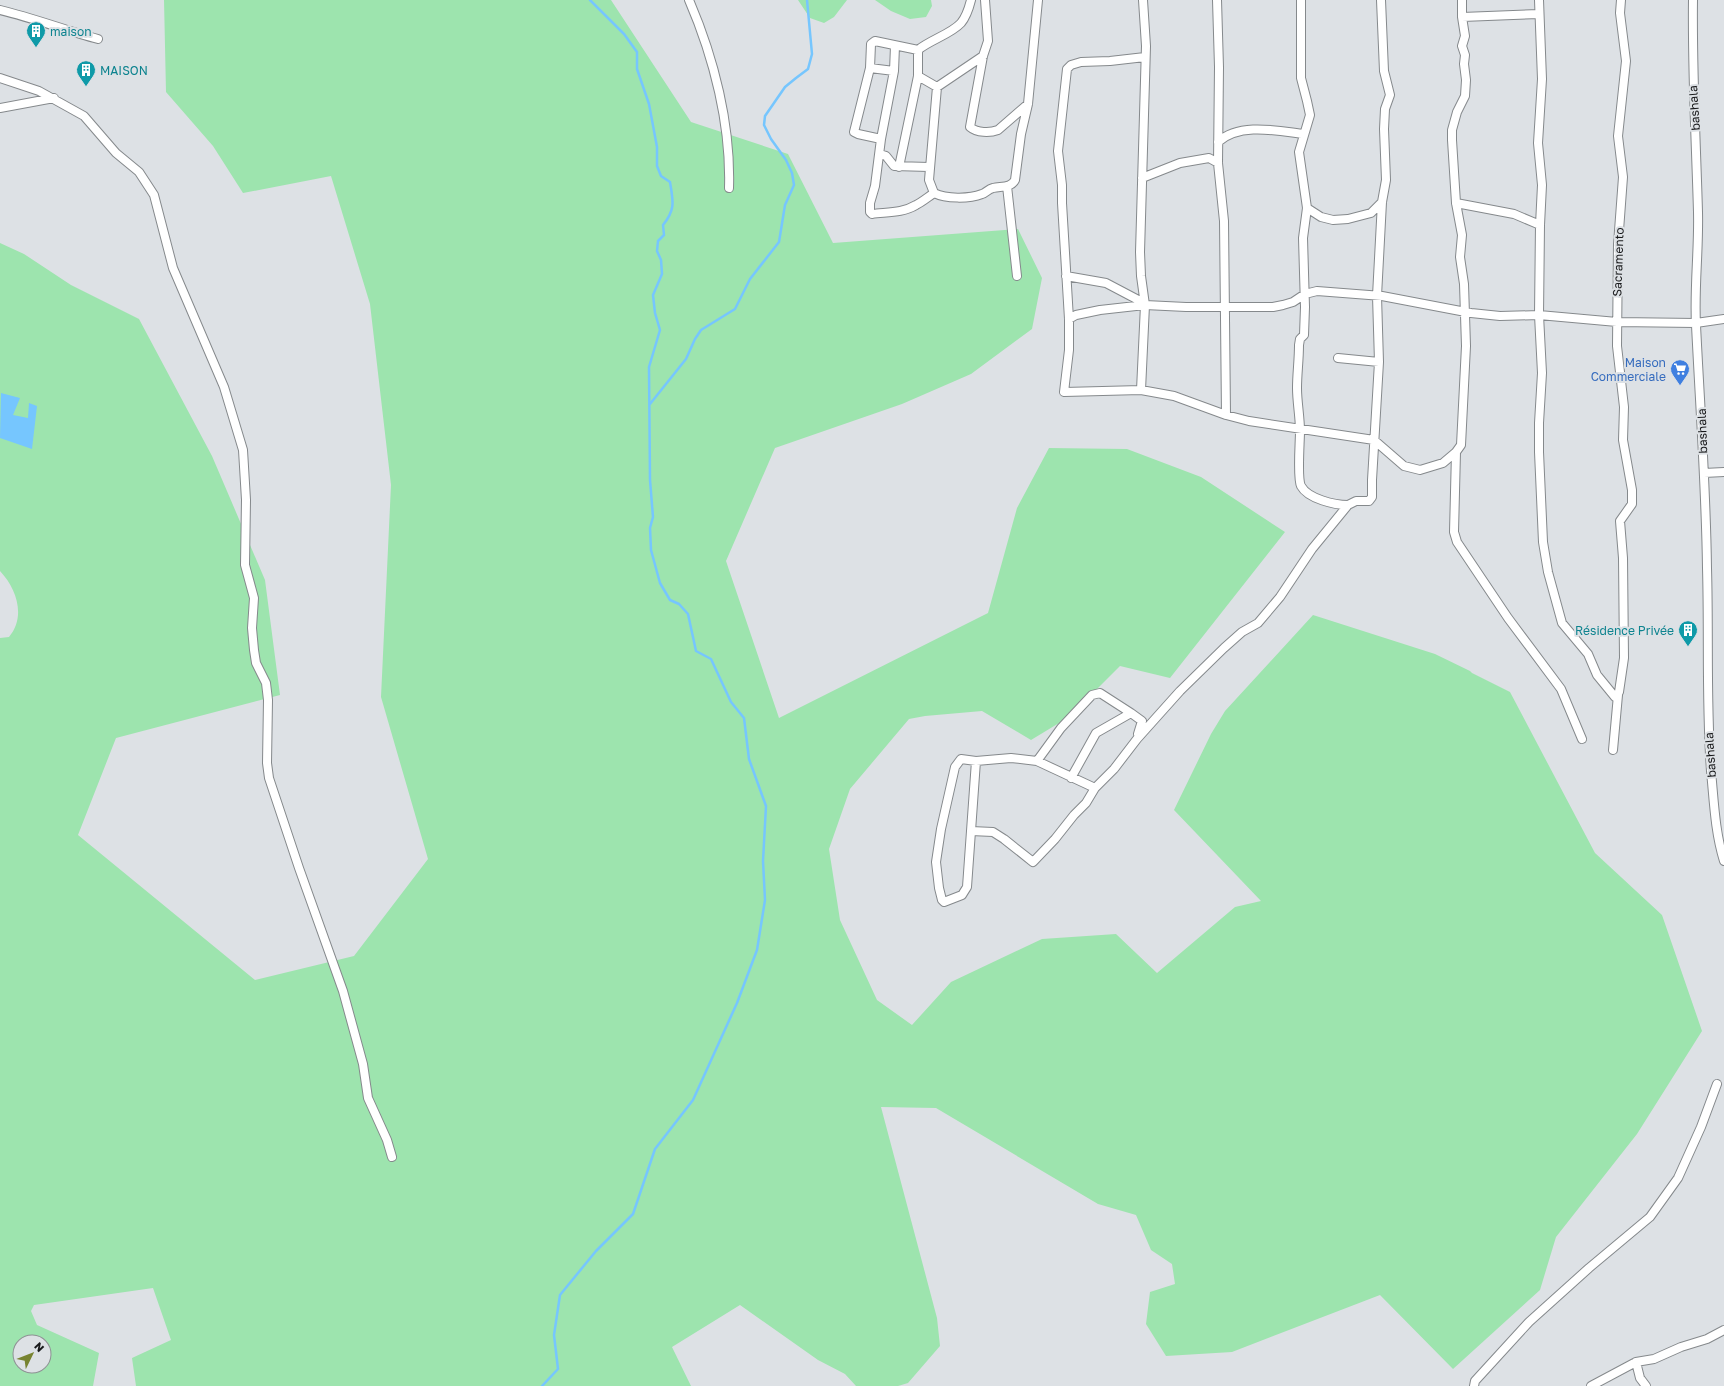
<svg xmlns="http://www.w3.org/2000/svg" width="1724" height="1386" font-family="'Golos Text',sans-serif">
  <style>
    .green { fill: #9de4ae; fill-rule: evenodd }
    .water { fill: #76c6fe }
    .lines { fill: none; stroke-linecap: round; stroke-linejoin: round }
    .stream { stroke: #76c6fe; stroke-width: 2.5 }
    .minor-casing { stroke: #85898c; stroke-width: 10 }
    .minor { stroke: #fff; stroke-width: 8 }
    .labels { text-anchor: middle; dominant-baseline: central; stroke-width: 4; stroke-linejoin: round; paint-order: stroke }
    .culture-label { font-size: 12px; fill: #0d838f; stroke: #dde1e5; text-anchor: start }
    .street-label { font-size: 12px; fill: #18191b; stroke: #dde1e5 }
    .shop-label { font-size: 12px; fill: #366cbe; stroke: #dde1e5; text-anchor: end }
  </style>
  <rect width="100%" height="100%" fill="#dde1e5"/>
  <path class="green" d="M164,0H611L691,122L788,154L833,243L1018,229L1042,278L1032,329L971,374L902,404L775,448L726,561L779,718L988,613L1017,508L1049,448L1127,449L1201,477L1285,532L1170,678L1120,666L1069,717L1031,740L982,711L925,716L909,719L850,789L829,849L840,920L877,1000L912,1025L951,982L1042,939L1116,934L1157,973L1235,907L1261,901L1174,810L1211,734L1225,711L1313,615L1435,654L1470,671L1472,673L1510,692L1595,853L1662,915L1702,1031L1637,1134L1556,1237L1540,1290L1453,1369L1380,1295L1232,1352L1166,1356L1146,1324L1150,1292L1175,1284L1172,1264L1151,1250L1136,1215L1098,1204L936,1108L881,1107L937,1318L940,1346L908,1383L898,1386H856L845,1374L818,1360L740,1305L672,1347L691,1386H136L132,1358L171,1340L153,1288L34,1305L31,1311L37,1325L99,1353L93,1386H0V638L9,637C26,617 17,589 0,571V243L24,254L71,285L139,319L212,456L265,580L280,695L116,738L78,835L255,980L354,956L428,859L381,697L391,485L370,304L331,176L243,193L213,146L166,92ZM20,1342H44V1366H20Z
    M798,0H847L834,17L824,23L810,18Z
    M875,0H931L932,6L926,17L910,19L891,11Z"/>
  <path class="water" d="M1,393L20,398L13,415L28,418L29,403L37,406L32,449L0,438Z"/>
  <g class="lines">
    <path class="stream" d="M650,404L686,359L695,339L701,330L735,309L750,279L779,242L785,205L794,185L792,173L786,160L771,139L764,125L765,116L785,87L796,78L808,69L812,54L807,0
      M542,1386L558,1369L554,1335L560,1295L596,1251L633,1214L655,1149L693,1100L737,1003L757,950L765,900L763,861L766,806L749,759L744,718L731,702L711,659L696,651L688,614L679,604L670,600L660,583L651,550L650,528L653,517L650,480L649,367L660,330L655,313L653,295L662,274L661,260L657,251L658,241L664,235L663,225C676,209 673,201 670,182L661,176L657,166V147L649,104L637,69V52L624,34L590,0"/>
    <defs>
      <path id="minor" d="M689,0C714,58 731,125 729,188
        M985,0L988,41L983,56L970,127C977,133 990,133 998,130L1028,104
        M1217,0L1219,67L1218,163L1224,221L1226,415
        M1462,0V17L1465,36L1462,46L1465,55L1464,64L1466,80L1465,96L1457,112L1452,130V140L1456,203L1462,235L1460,257L1464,284L1466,346L1461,445L1456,452L1454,532L1457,542L1508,618L1561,689L1582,739
        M1539,0L1542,79L1538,143L1542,185L1540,225L1539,315L1542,373L1539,423V452L1543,542L1548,572L1562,623L1588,654L1597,675L1615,697L1619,692L1624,658L1623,558L1620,521L1632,504V490L1623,440L1624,407L1617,346L1618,244L1623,177L1618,136L1626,61L1620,13L1621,0
        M1693,0C1692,71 1696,141 1698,212C1699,250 1694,287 1696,325C1700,406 1706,487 1707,568C1709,636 1706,703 1711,771C1714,802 1715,832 1724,861
        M0,10C33,18 65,30 98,39
        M1462,17L1539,14
        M895,46L894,71L881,139L875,186L870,203V212L872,214C887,212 903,213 916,205C922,202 928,197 934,193
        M918,50C930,40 951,34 961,23C966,17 969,8 971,0
        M983,56L937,87L929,180L934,193C946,199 969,199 982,194C986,193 988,189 993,188C1001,186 1011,188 1015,180L1021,134L1028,104L1038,0
        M1145,57L1110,61L1081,62L1071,65L1067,69L1058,151L1062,185V203L1069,319V350L1064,392L1141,390L1174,396L1226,415L1249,421L1374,440L1404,466L1420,470L1443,463L1456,452
        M870,68L894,71
        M918,76L937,87
        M0,78L39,91L84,116L116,153L139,172L154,195L173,268L224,387L243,450L246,500L245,565L254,598L252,628L254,650L256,663L266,683L268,700L267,763L269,778L299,868L343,991L363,1064L368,1098L387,1140L392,1157
        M0,108L54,98
        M881,139L858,134L854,132L870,68L871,44L875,41L918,50
        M1218,142C1240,122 1278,131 1304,134
        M880,154L886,156L894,166L929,167
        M899,167L918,76V50
        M1142,178L1180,163L1209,158L1218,163
        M1007,186L1017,276
        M1456,203L1514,214L1540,225
        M1307,208L1321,217L1333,220L1348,219L1371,213L1382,202
        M1066,276L1106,283L1144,303
        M1069,319L1076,315L1100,310L1145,305L1186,307H1273L1283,305L1293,302L1305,294L1317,291L1382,296L1471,313L1500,316L1539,315L1617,322L1696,323L1724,319
        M1338,358L1379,362
        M1141,390L1145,305L1141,276L1140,252L1146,46L1143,0
        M1704,473L1724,472
        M1348,505L1356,501H1369L1372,497V480L1379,362L1377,296L1382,202L1386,180L1384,129L1385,109L1390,95L1384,71L1381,0
        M1613,750L1618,695
        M976,761L967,887L962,895L944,902L942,900L939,888L936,862L941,829L955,767L961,759L976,761L1011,758L1037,761L1095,788
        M1037,761L1061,728L1092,695L1100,693L1131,713
        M1071,778L1096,733L1131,713L1142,721L1138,734
        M971,831L993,832L1004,839L1033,862L1055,839L1074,815L1086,803L1095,788L1114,769L1137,739L1180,691L1224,648L1242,632L1258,623L1280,597L1312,549L1348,505C1335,505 1308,499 1301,486C1297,478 1300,443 1300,431C1300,417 1297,402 1297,388C1297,374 1299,360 1299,345L1300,339L1304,335L1305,307L1303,238L1307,208L1299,152L1310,115L1307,101L1301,78V0
        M1636,1362L1640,1378L1646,1386
        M1474,1386L1475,1381L1529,1322L1589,1268L1650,1217L1678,1178L1701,1127L1717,1084
        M1591,1386L1636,1362L1654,1359L1681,1347L1707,1339L1724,1330"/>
    </defs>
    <use href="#minor" class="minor-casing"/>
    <use href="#minor" class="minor"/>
  </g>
  <defs>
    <symbol id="building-pin" viewBox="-11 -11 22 30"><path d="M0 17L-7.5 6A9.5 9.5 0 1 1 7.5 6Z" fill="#0f9aa8" stroke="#dde1e5"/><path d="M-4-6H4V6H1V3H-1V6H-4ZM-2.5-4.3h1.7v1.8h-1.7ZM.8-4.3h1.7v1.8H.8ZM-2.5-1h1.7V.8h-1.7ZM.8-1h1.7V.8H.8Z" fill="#fff"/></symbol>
    <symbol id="supermarket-pin" viewBox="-11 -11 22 30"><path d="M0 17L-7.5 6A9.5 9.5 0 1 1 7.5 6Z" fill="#3f7fe0" stroke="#dde1e5"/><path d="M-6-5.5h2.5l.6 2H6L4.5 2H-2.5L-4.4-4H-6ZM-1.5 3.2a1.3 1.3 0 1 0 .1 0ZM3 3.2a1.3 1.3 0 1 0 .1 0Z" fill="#fff"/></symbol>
  </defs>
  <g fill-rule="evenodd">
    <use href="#building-pin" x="25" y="20" width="22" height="30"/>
    <use href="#building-pin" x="75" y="59" width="22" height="30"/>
    <use href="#supermarket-pin" x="1669" y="358" width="22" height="30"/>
    <use href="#building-pin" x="1677" y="619" width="22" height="30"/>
  </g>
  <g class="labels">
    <g class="culture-label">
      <text x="50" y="31">maison</text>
      <text x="100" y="70">MAISON</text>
      <text x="1674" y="630" text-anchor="end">Résidence Privée</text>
    </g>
    <g class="street-label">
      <text transform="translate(1694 108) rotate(-94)">bashala</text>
      <text transform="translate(1618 262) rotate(-88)">Sacramento</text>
      <text transform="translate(1702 431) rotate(-92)">bashala</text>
      <text transform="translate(1710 755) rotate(-94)">bashala</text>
    </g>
    <g class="shop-label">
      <text x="1666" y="362">Maison<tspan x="1666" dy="14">Commerciale</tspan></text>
    </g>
  </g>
  <g transform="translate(32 1354) rotate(47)"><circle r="19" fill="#dde1e5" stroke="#8e9194"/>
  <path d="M0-3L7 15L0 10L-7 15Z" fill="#778330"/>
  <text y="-6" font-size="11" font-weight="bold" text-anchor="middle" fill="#18191b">N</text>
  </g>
</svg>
